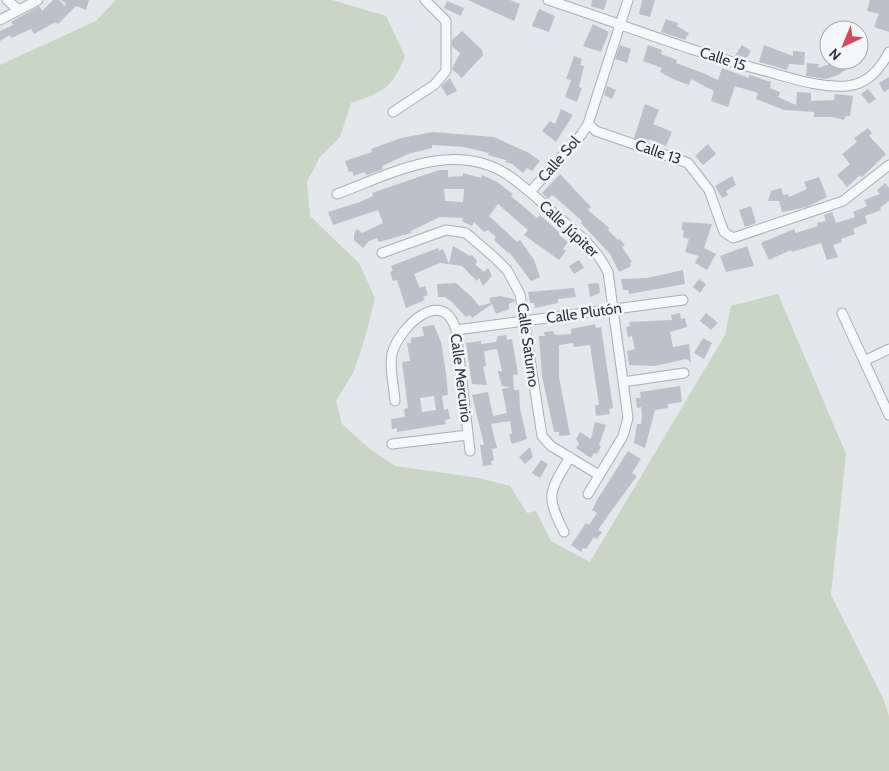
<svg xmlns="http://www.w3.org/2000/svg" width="889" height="771" font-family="Cabin,sans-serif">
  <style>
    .green { fill: #c9d6c5 }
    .building { fill: #bbc0ca; fill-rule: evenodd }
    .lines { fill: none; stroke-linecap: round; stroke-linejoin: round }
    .minor-casing { stroke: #a9aeb7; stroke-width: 11 }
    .minor { stroke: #f7f8fa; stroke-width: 9 }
    .labels { text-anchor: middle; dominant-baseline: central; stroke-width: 5; stroke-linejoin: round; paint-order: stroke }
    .street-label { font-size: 15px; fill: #2b3445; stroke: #f4f6f9 }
  </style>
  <rect width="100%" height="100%" fill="#e4e7ec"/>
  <path class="green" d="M116,0H332L386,16L405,56C392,89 383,92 351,103L340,137L320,157L307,182L310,216L359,263L375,298L365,338L354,371L336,401L342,424L370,449L395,466L479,478L510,486L527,513L536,511L551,541L590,562L725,335L731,306L778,294L846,454L831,595L883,698L889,716V771H0V65L96,21Z"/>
  <path class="building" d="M53,0H59L65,6L66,3L61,0H89L86,10L76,6L58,24L55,22L34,34L31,29L11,38L10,35L0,41V31L13,25L11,22L39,6L42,11Z
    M468,0H510L520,4L514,21Z
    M592,0H607L604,10L591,6Z
    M642,0H655L650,17L639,14Z
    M870,0H889V32L874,27L879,14L867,11Z
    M447,1L464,8L461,16L444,8Z
    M539,9L555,16L549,32L532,26Z
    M666,19L678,23L677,26L689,33L685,40L661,32Z
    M593,24L609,32L601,52L583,46Z
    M462,31L482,50L483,55L462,78L452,69L460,53L452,46V40Z
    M620,45L631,49L627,63L615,59Z
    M648,45L662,50L661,54L677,60L676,63L703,73L718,80L722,68L749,78V75L771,82L770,88L780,92L778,97L796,105L797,92L811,93V101L834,100L835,94L853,96L850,116H846L844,120L832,117H814V112L784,110L756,99L758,93L735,86L728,107L711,101L714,91L691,79L689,85L675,80L660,72L662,68L643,61Z
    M742,45L751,51L746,59L735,56Z
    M764,45L793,56V51L805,52L804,65L789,64L787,70L759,62Z
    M574,56L582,59L580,65L584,66L579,87L582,88L577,102L565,97L571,80L566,79Z
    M842,60H860L838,75L826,79L806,76L807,63L819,64L818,68Z
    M889,77V89L884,92L879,83Z
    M450,78L457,91L447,96L441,86Z
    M607,86L616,90L612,99L604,95Z
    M868,89L876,99L869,104L861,94Z
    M645,104L659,110L653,124L672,132L666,146L649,139L648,142L634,138Z
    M561,109L573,115L556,142L542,131L550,121L555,124Z
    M868,128L872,133L869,136L886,154L862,177L860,175L847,187L837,175L850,164L842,154L857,142L854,138Z
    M433,132L494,137L529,153L540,161L532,171L527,168L523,173L512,164L505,162L506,160L488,155L489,153L464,147L432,145V148L408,154L382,166L383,169L367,175L364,172L354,176L352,171L349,172L345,161L372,152L371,149L401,138Z
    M708,144L716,154L703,165L695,156Z
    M439,170H448V177L463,176V173L481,178L482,175L497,182L513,194L511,196L537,218L540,215L560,233L559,235L568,242L563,249L566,251L559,260L555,257L524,235L528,230L498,204L489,216L517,242L520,240L534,260L540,277L531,281L509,252L508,253L494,240L496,237L488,230L484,232L474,222L472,226L462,221L463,218L440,217L411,231V233L379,242L377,238L369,241L363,248L354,240V234L357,229L362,233L383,223L378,210L333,225L328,212L360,202L373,196L372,193ZM444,189H464L463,202L445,201Z
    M560,174L591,207L588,210L609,228L608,230L618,240L620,239L625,245L622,247L632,262L630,263L631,266L619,272L610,254L581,223L582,221L555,197L552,195L548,199L542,193Z
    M732,176L736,185L726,191L728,195L722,198L715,186Z
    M819,177L827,197L807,207L782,212L779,201H768L771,191L781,188L783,195L788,194L789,197L807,189L804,182Z
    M885,183L889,188V201L880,208L881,210L865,216L867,223L853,229L855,234L841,239L842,242L833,245L838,257L827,260L821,243L792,252L791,250L769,260L761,243L794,229L796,233L818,226L817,223L826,221L824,215L832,212L836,223L855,217L853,212L867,206L864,200L880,194L877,190Z
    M751,206L756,223L745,227L739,210Z
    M683,222L712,224L704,248L716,254L707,270L695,263L699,256L685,252L689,239L683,237L684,231L681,229Z
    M453,246L470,256L472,255L477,261L476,265L484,272L488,268L492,276L483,286L479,278L477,281L462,266L440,263L414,274L420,288L425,286L428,295L423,297L425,300L406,308L397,280L393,281L390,272L393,271L391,266L438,248L439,251L443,249L449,264Z
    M747,246L754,266L726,272L720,256Z
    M579,260L584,268L574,274L569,266Z
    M683,270L685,284L629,294L628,290H623L621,279L647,278Z
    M699,279L706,284L700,293L693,287Z
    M456,283L472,297L479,306L491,303L489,298L500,296L514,299L515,301L509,304V309L496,314L492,304L472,318L470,315L466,317L452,302L445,297H438L437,284Z
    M596,283L599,284L600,293L590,297L588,284Z
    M574,288L576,297L558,299V303L535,308L534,303H530L528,292Z
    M680,313L681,319L685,318L687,327L670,332L673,347L689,344L691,362L686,359L655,366L629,365L627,351L635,349L632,336L628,337L626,327L630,326L629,322L672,320L671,315Z
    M706,313L718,323L711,330L700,321Z
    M595,324L596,328L601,327L613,408L609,409L610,414L596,416L595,405H599L590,345L574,347L573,343L559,345V377L570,435L559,436V432H554L542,376L539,336H545L544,332L553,331L554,334L557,335L571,334V329Z
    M434,325L441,342L446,373L448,395L442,396L444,410L448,409L450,419L445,420L446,424L397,432V428L392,429L391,419L405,417L404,409L408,408L402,362L410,361L407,343H411V338L424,336L422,327ZM434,396L436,410L422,412L420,398Z
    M506,335L507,340L512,339L518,374L513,375L514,390H519L520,408L527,439L512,444L509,435L512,433L510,421L491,424L497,448L492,449L494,460L491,461L492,465L483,466L480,445H484L472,395L488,392L493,416L507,413L502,389L511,387L502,386L500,380L498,371H502L497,349L484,351L486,366L483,367L487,385L472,384L466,343L481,341V344L496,342L498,336Z
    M703,338L712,343L704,359L694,353Z
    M680,386L682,402L668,404V408L655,410L645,448L634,443L637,424H641L642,415L641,407L637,408L636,398H641L640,392Z
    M595,422L606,425L599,445L601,447L597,454L594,453L591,458L576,448L579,444L576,439L580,432L591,439Z
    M530,447L533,457L525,464L519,457Z
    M628,451L641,459L632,473L637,476L607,517L598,530L602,532L597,539L594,537L586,549L583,548L581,552L571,545L586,523L589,525L597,513L592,510L597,500Z
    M541,460L548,464L540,478L532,473Z"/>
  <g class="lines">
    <defs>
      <path id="minor" d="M7,0L19,10
        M548,0C622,24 694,53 769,72C794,79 820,88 847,86C868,84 880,69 889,52
        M628,0L588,124L596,131L688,163L709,190L724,232L733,238L843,201L889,165
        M0,20L38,0
        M393,112L434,85L446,71V21L425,0
        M530,192L581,135L588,124
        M337,194C391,174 453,139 508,175C522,185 536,197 549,209C571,228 595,245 608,272L628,418L623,436L588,494
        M382,253L446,230L466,233L495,258L507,270L520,294L542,436L551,446L599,475
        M842,313L889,415
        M456,330L683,300
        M864,361L889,349
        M623,382L684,373
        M395,401C394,387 389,367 392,354C399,327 443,285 456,330L470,451
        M392,444L468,435
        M564,532C545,494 549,493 570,457"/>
    </defs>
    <use href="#minor" class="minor-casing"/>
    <use href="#minor" class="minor"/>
  </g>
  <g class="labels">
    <g class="street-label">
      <text transform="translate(723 59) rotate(18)">Calle 15</text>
      <text transform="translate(658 152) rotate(19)">Calle 13</text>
      <text transform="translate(559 159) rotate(-49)">Calle Sol</text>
      <text transform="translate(569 229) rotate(43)">Calle Júpiter</text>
      <text transform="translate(584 313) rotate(-8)">Calle Plutón</text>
      <text transform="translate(528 345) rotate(82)">Calle Saturno</text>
      <text transform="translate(461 378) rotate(83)">Calle Mercurio</text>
    </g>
  </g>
  <g transform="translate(844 45) rotate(224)"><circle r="24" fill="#f4f6f9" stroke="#a4a8b1"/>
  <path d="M0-4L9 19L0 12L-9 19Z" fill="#d1495b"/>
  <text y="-8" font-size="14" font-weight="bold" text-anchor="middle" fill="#2b3445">N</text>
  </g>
</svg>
